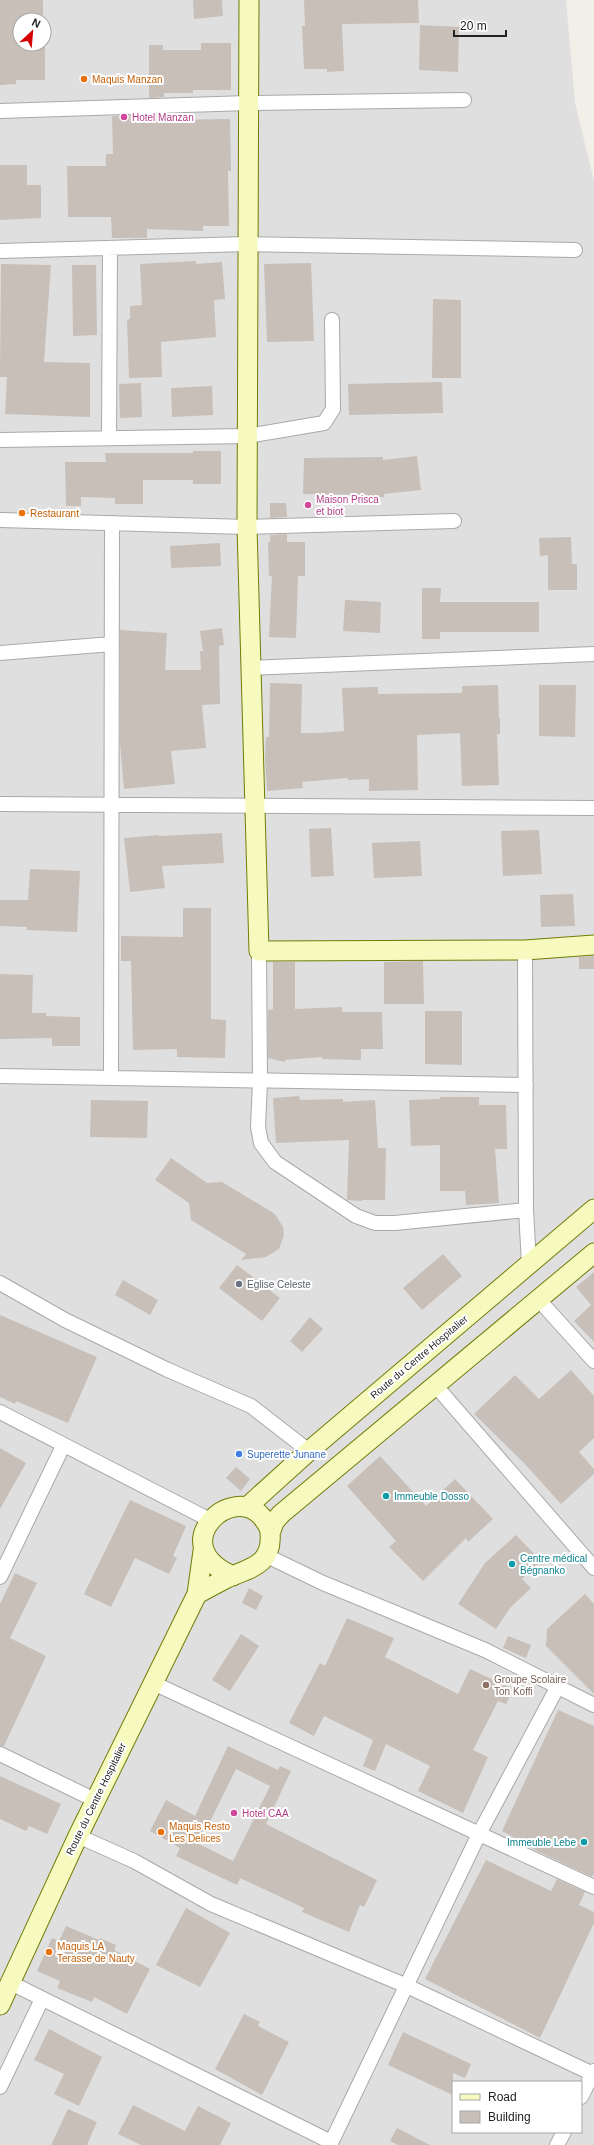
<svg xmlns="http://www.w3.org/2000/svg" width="594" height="2145" font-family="Helvetica,sans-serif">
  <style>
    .residential { fill: #e0dfdf; fill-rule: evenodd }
    .building { fill: #c7bfb8; fill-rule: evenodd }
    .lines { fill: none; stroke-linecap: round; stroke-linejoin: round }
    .street-casing { stroke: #a9a9a9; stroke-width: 16 }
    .secondary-casing { stroke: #707d05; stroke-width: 21 }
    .street { stroke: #fff; stroke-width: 14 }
    .secondary { stroke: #f7fabf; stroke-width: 19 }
    .food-dot { fill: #e8710a; stroke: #fff; stroke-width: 1.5 }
    .hotel-dot { fill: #d1479c; stroke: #fff; stroke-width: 1.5 }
    .worship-dot { fill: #6b7280; stroke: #fff; stroke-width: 1.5 }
    .shop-dot { fill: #3f7fe0; stroke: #fff; stroke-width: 1.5 }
    .culture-dot { fill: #0f9aa8; stroke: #fff; stroke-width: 1.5 }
    .education-dot { fill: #8d6e63; stroke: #fff; stroke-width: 1.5 }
    .labels { text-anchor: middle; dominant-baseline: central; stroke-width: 4; stroke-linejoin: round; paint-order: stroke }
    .food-label { font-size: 10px; fill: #c56008; stroke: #fff; text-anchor: start }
    .hotel-label { font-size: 10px; fill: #b23c85; stroke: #fff; text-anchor: start }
    .worship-label { font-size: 10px; fill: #5b616d; stroke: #fff; text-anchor: start }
    .street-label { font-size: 10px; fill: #222; stroke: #fff }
    .shop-label { font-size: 10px; fill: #366cbe; stroke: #fff; text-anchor: start }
    .culture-label { font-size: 10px; fill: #0d838f; stroke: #fff; text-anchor: start }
    .education-label { font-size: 10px; fill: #785e54; stroke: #fff; text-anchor: start }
  </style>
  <rect width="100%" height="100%" fill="#f2efe9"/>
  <path class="residential" d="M0,0H566L575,103L594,181V2145H0ZM20,20H44V44H20ZM453,2082H581V2132H453Z"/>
  <path class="building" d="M0,0H43V20H20V44H44L45,34V80H16V84L0,85Z
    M193,0H222L223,16L194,19Z
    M304,0H418L419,23L342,24L344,71L327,72V69H304L302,26H305Z
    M420,25L459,27L458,72L419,70Z
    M201,43H231V90H193V93H164V97L149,98V45H163V50H201Z
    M164,114V120L230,119L231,171H228L229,226H203V231L147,229V238H112L111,217H68L67,166H106V154H113L112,116Z
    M0,165H27V185H41V218L0,220Z
    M196,261V264L222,262L225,299L214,300L216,337L161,342L162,377L129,378L127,320L130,319V306L142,305L140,264Z
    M311,263L314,341L267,342L264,264Z
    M1,264L51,265L44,362L90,363V417L5,414L7,377H0Z
    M72,265H96L97,335L73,336Z
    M433,299L461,300V378H432Z
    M442,382L443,413L349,415L348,384Z
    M141,383L142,417L120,418L119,384Z
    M212,386L213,415L172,417L171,388Z
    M193,451H221V484H193V480H143V504H115V498L81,497V506H66L65,462H106L105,453H193Z
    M417,456L421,490L384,494V497L360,498V495L303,494L304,458L383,457V460Z
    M270,503H286L287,517L270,518Z
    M287,534V542H305V576H298L296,638L269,637L272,576H269L268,542H270V535Z
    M571,537L572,564H577V590H548V555L540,556L539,538Z
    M220,543L221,566L171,568L170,546Z
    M422,588H441L440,602H539V632H440V639H422Z
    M345,600L381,602L380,633L343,631Z
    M222,628L224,645L219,646L220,704L202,705L206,748L171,751L175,784L124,789L120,744V630L167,633L165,670H201L200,651H203L200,631Z
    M270,683L302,684L301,733H318L344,731L342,688L378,687V694L462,693V686L498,685L499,718H500V734H497L499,785L462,786L460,733L417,735L418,790L369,791V779L348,780V778L302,782L303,788L267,791L265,757L266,737H269Z
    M539,685H576L575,737L539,736Z
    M331,828L334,876L311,877L309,829Z
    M539,830L542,874L503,876L501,831Z
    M222,833L224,863L162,866L165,888L130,892L124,838L159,835V836Z
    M420,841L422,876L374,878L372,843Z
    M30,869L80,871L77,932L27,930V927L0,926V900H28Z
    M573,894L575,926L541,927L540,895Z
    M183,908H211V1019L226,1020L225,1058L177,1057V1049L133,1050L131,961H121V936L183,937Z
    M594,956V969H579V957Z
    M423,961L424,1004H384V962Z
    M273,962H295V1009L342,1007V1012H382L383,1049H361V1060L322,1059V1057L285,1060V1062L268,1058V1010L273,1009Z
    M0,974L33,975L32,1013H46V1016L80,1017V1046H52V1038L0,1039Z
    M425,1011H462V1065L425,1064Z
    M299,1096L300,1100L343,1099V1102L375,1100L378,1148H386L385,1200H362V1201L347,1200L349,1140L276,1143L273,1098Z
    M440,1097H479V1105H506L507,1149H495L499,1203L466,1205L465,1191H440V1145L411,1146L409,1100L440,1099Z
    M91,1100L148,1101L147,1138L90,1137Z
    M171,1158L207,1183L222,1182L275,1214L283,1227L284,1235L279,1249L266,1257L241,1260L246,1254L191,1220L189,1203L155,1180Z
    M443,1254L462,1276L422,1310L403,1288Z
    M237,1265L280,1298L262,1321L219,1288Z
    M594,1272V1342L574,1321L591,1305L576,1287Z
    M123,1280L158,1300L150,1315L115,1295Z
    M0,1315L97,1357L68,1423L16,1401L15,1404L0,1397Z
    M310,1317L323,1329L302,1352L290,1341Z
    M571,1370L594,1396V1438L579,1452L594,1469V1474L561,1504L524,1463L474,1414L515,1375L539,1399Z
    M0,1448L26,1463L0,1509Z
    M380,1456L426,1506L455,1479L493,1519L468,1542L466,1538L423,1581L389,1547L396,1541L347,1486Z
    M236,1467L250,1479L241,1491L226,1478Z
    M130,1500L186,1526L173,1556L177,1558L169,1574L135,1558L111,1607L84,1594Z
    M516,1535L541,1561L522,1579L531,1588L510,1608L496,1629L458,1604L485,1563Z
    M15,1573L37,1583L10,1638L46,1656L4,1746H0V1604Z
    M249,1588L263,1596L256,1610L242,1603Z
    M585,1594L594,1604V1694L546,1646L547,1629Z
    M347,1618L394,1638L385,1657L458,1694L470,1669L511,1688V1694L506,1704L498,1701L473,1750L488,1757L463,1813L418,1791L430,1766L386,1744L375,1771L363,1766L373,1740L324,1716L314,1736L289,1723L320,1663L325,1666Z
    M241,1634L259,1646L230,1691L212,1680Z
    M508,1636L531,1645L526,1658L503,1648Z
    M558,1710L594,1726V1873L592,1877L535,1850L502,1831Z
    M228,1746L278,1770L280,1766L291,1771L266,1824L377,1880L364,1907L360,1905L349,1932L302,1912L304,1908L240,1878L237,1885L176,1856L180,1848L150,1831L166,1800L195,1816ZM236,1769L270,1786L233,1861L199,1844Z
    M0,1776L61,1804L47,1834L29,1826L26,1831L0,1819Z
    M486,1860L551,1891L557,1879L585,1892L579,1905L594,1912V1923L540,2038L425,1979Z
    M186,1908L230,1933L200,1987L156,1965Z
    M66,1926L99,1940L100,1938L116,1945L114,1950L150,1969L127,2014L94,1997L92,2002L57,1988L60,1981L37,1971L52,1938L59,1941Z
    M244,2014L260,2022L258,2026L289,2042L262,2095L215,2069Z
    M49,2029L102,2057L79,2106L54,2094L64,2074L34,2060Z
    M403,2032L471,2064L465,2078L453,2073V2095L388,2065Z
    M133,2105L185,2131L198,2106L231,2123L220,2145H141L118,2134Z
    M68,2109L97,2122L87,2145H51Z
    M397,2128L430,2145H398L390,2141Z"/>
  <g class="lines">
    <defs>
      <path id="street" d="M0,111L248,103L464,100
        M0,251L247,244L575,250
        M109,438L110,248
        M0,440L247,436L324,423L333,409L332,320
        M0,520L247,527L454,521
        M0,653L112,644
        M250,668L594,654
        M0,804L594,808
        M525,950L526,1210L529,1264
        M259,951L260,1082L258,1127L261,1143L275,1162L356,1216L375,1223H395L526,1210
        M0,1076L526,1085
        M111,1078L112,523
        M0,1283L65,1320L168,1370L251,1406L309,1451
        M539,1300L594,1361
        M435,1385L594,1568
        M0,1412L210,1520
        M265,1555L323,1583L485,1650L594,1705
        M0,1577L63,1446
        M153,1683L594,1887
        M0,1754L95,1800
        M78,1836L134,1861L211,1904L407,1986L593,2074
        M11,1983L331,2142
        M0,2087L42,1999
        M581,2097L594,2071
        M330,2145L479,1834L557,1688
        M557,2145L564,2132"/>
      <path id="secondary" d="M249,0L247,527L259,951L525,950L594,945
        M247,1507L309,1451L594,1209
        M271,1531L274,1522L281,1514L594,1253
        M197,1594C207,1589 217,1583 227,1578C250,1568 273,1565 270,1533C270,1527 265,1521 262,1517C232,1481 163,1546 233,1576
        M0,2005L78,1836L197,1594L203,1551"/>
    </defs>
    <use href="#street" class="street-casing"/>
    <use href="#secondary" class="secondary-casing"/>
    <use href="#street" class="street"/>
    <use href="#secondary" class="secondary"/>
  </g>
  <g class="food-dot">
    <circle cx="84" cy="79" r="4"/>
    <circle cx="22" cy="513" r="4"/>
    <circle cx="161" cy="1832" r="4"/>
    <circle cx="49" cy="1952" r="4"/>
  </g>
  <g class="hotel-dot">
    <circle cx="124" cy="117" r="4"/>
    <circle cx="308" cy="505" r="4"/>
    <circle cx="234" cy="1813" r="4"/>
  </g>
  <circle class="worship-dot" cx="239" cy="1284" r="4"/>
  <circle class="shop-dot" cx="239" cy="1454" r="4"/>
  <g class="culture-dot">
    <circle cx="386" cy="1496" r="4"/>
    <circle cx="512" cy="1564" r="4"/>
    <circle cx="584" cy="1842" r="4"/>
  </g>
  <circle class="education-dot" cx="486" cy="1685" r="4"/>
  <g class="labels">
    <g class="food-label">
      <text x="92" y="79">Maquis Manzan</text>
      <text x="30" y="513">Restaurant</text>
      <text x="169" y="1826">Maquis Resto<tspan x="169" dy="12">Les Delices</tspan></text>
      <text x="57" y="1946">Maquis LA<tspan x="57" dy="12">Terasse de Nauty</tspan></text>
    </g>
    <g class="hotel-label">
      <text x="132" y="117">Hotel Manzan</text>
      <text x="316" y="499">Maison Prisca<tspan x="316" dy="12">et biot</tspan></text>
      <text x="242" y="1813">Hotel CAA</text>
    </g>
    <g class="worship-label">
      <text x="247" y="1284">Eglise Celeste</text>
    </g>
    <g class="street-label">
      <text transform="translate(419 1357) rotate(-40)">Route du Centre Hospitalier</text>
      <text transform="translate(96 1799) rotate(-64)">Route du Centre Hospitalier</text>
    </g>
    <g class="shop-label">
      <text x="247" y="1454">Superette Junane</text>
    </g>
    <g class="culture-label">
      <text x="394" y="1496">Immeuble Dosso</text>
      <text x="520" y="1558">Centre médical<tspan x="520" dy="12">Bégnanko</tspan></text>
      <text x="576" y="1842" text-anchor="end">Immeuble Lebe</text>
    </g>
    <g class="education-label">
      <text x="494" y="1679">Groupe Scolaire<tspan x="494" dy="12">Ton Koffi</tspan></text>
    </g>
  </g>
  <rect x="452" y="2081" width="130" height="52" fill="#ffffff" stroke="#a7a7a7"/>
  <rect x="460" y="2094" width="20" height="6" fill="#f7fabf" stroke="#a7a7a7"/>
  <text x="488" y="2101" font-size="12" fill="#222222">Road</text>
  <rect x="460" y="2111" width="20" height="12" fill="#c7bfb8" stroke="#a7a7a7"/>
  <text x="488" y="2121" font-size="12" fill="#222222">Building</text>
  <g transform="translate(32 32) rotate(26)"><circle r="19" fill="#ffffff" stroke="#a7a7a7"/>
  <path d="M0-3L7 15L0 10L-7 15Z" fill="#d40000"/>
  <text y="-6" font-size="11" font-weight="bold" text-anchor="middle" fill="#222222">N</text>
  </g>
  <path d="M454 30v6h52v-6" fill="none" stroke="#222222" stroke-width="2"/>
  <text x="460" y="30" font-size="12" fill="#222222" stroke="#ffffff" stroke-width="3" paint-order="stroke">20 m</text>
</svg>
